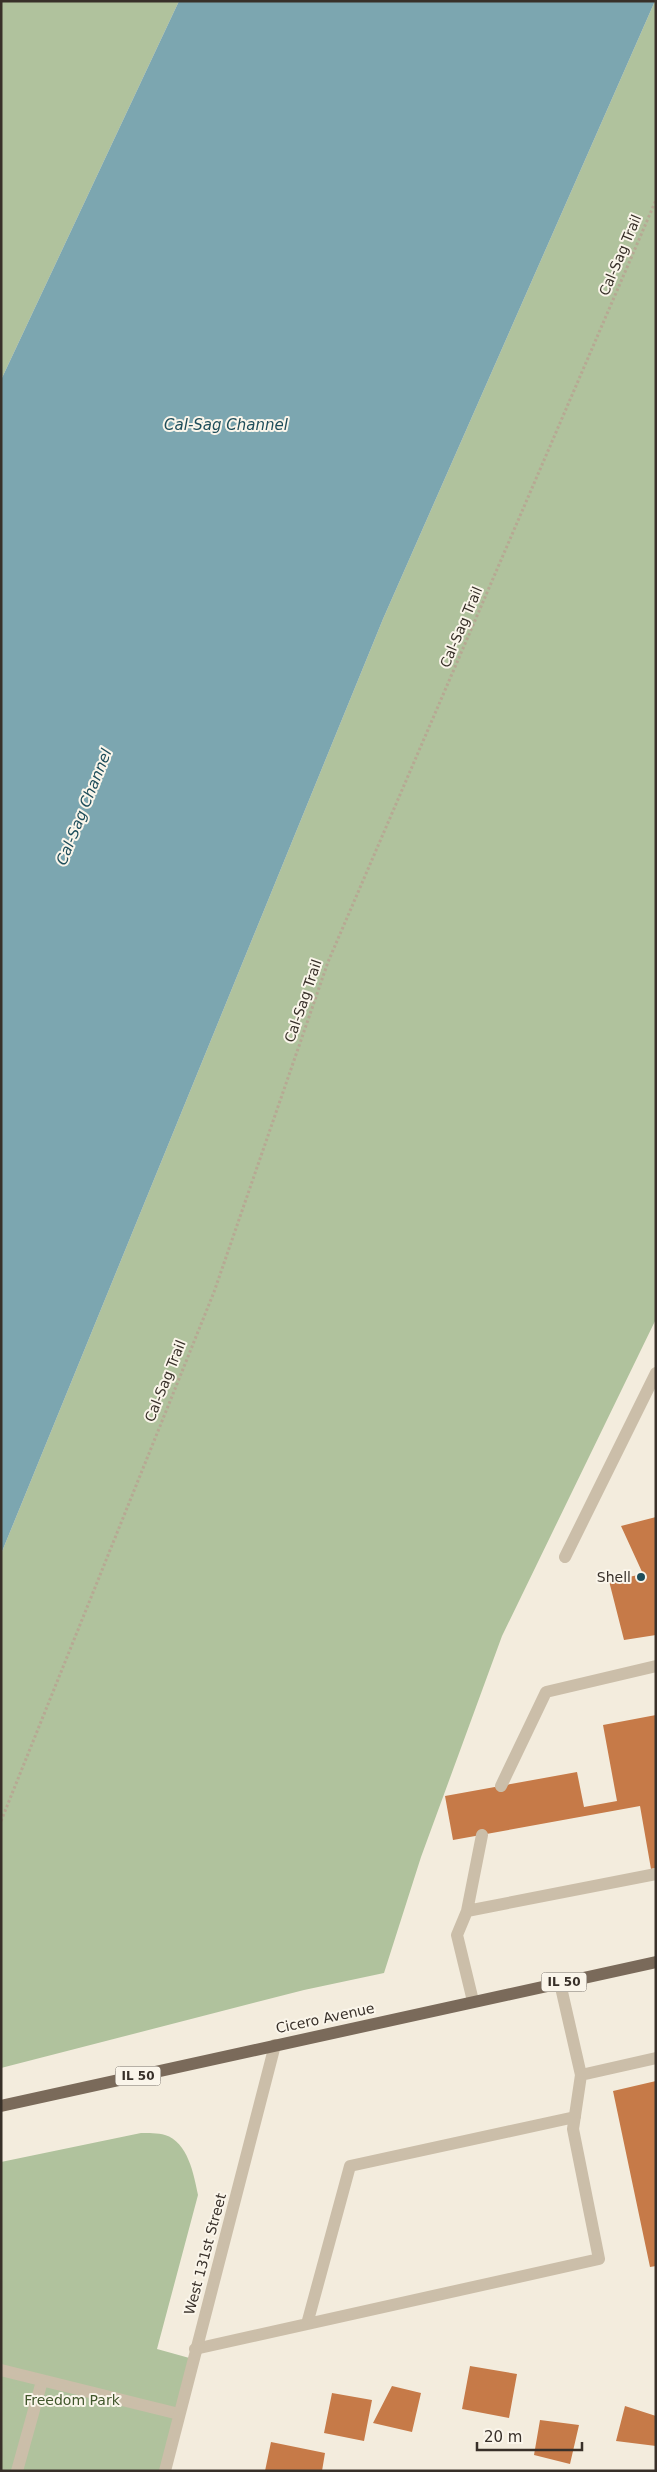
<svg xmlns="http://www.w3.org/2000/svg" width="657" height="2472" font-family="'DejaVu Sans',sans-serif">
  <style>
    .green { fill: #b0c29d }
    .water { fill: #7ca6b0 }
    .building { fill: #c67a48 }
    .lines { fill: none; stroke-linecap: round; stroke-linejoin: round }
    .path { stroke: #b7a893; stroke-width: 3; stroke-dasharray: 2.5 2.5; stroke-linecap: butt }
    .service { stroke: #cbbea9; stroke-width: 12 }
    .minor { stroke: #cbbea9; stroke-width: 12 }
    .primary { stroke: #7a6a5a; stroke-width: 12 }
    .poi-dot { fill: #1e4d5a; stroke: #faf5ea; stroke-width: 2 }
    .labels { text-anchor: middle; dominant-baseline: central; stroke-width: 4; stroke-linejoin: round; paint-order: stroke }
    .shield { fill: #faf5ea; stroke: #726b63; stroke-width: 1 }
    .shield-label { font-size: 12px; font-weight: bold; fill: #383029 }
    .street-label { font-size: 14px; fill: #383029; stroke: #faf5ea }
    .poi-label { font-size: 14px; fill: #383029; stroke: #faf5ea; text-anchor: end }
    .park-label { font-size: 14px; fill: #41572c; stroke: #faf5ea }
    .water-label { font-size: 15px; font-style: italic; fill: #1e4d5a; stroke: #faf5ea }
  </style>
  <rect width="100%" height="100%" fill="#f3ecdd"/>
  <path class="green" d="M1,1H179L1,380Z
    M655,1L656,1319L502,1636L421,1857L384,1973L304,1990L1,2068V1554L383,619Z
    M141,2133C148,2133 158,2133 165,2135C188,2142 194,2175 198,2195L157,2349L193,2359L164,2471H1V2162Z"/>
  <path class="water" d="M179,1H655L383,619L1,1554V380Z"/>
  <path class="building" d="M656,1517V1635L624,1640L609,1581L643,1574L621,1526Z
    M656,1715V1868L651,1869L640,1806L453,1840L445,1796L577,1772L584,1807L617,1801L603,1725Z
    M656,2081V2266L650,2267L613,2091Z
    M470,2366L517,2374L509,2418L462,2409Z
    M392,2386L421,2393L412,2432L373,2423Z
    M332,2393L372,2400L364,2441L324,2433Z
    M625,2406L656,2416V2446L616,2441Z
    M540,2420L579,2425L570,2464L534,2455Z
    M271,2442L325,2453L322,2471H265Z"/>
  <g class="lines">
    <path class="path" d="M1,1821L214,1292L328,962L656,200"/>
    <path class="service" d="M565,1557L656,1373
      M501,1786L546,1692L656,1666
      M467,1911L656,1874
      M560,1983L581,2075L656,2058
      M473,2001L457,1935L467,1911L482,1835
      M307,2324L350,2166L575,2117
      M195,2349L599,2259L573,2129L581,2075
      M1,2370L179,2414
      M17,2471L42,2381"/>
    <path class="minor" d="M165,2471L275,2045"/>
    <path class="primary" d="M1,2106L656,1962"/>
  </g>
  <circle class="poi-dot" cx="641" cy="1577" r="5"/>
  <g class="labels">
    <g class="shield">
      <rect x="541.5" y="1972.5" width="45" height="19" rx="4"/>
      <rect x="115.5" y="2066.5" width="45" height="19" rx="4"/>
    </g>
    <g class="shield-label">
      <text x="564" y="1982">IL 50</text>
      <text x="138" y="2076">IL 50</text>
    </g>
    <g class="street-label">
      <text transform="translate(620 255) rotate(-67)">Cal-Sag Trail</text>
      <text transform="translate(461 627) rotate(-67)">Cal-Sag Trail</text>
      <text transform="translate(303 1001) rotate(-71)">Cal-Sag Trail</text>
      <text transform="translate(165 1381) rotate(-68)">Cal-Sag Trail</text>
      <text transform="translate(325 2018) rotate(-12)">Cicero Avenue</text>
      <text transform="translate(205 2254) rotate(-75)">West 131st Street</text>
    </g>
    <g class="poi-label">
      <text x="631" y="1577">Shell</text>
    </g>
    <g class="park-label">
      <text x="72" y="2400">Freedom Park</text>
    </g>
    <g class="water-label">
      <text x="226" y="425">Cal-Sag Channel</text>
      <text transform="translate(84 807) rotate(-68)">Cal-Sag Channel</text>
    </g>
  </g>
  <rect width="657" height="2472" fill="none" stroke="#383029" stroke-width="5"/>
  <path d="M477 2442v8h105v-8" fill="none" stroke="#383029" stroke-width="2.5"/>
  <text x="484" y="2442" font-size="15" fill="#383029" stroke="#faf5ea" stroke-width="4" paint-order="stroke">20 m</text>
</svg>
